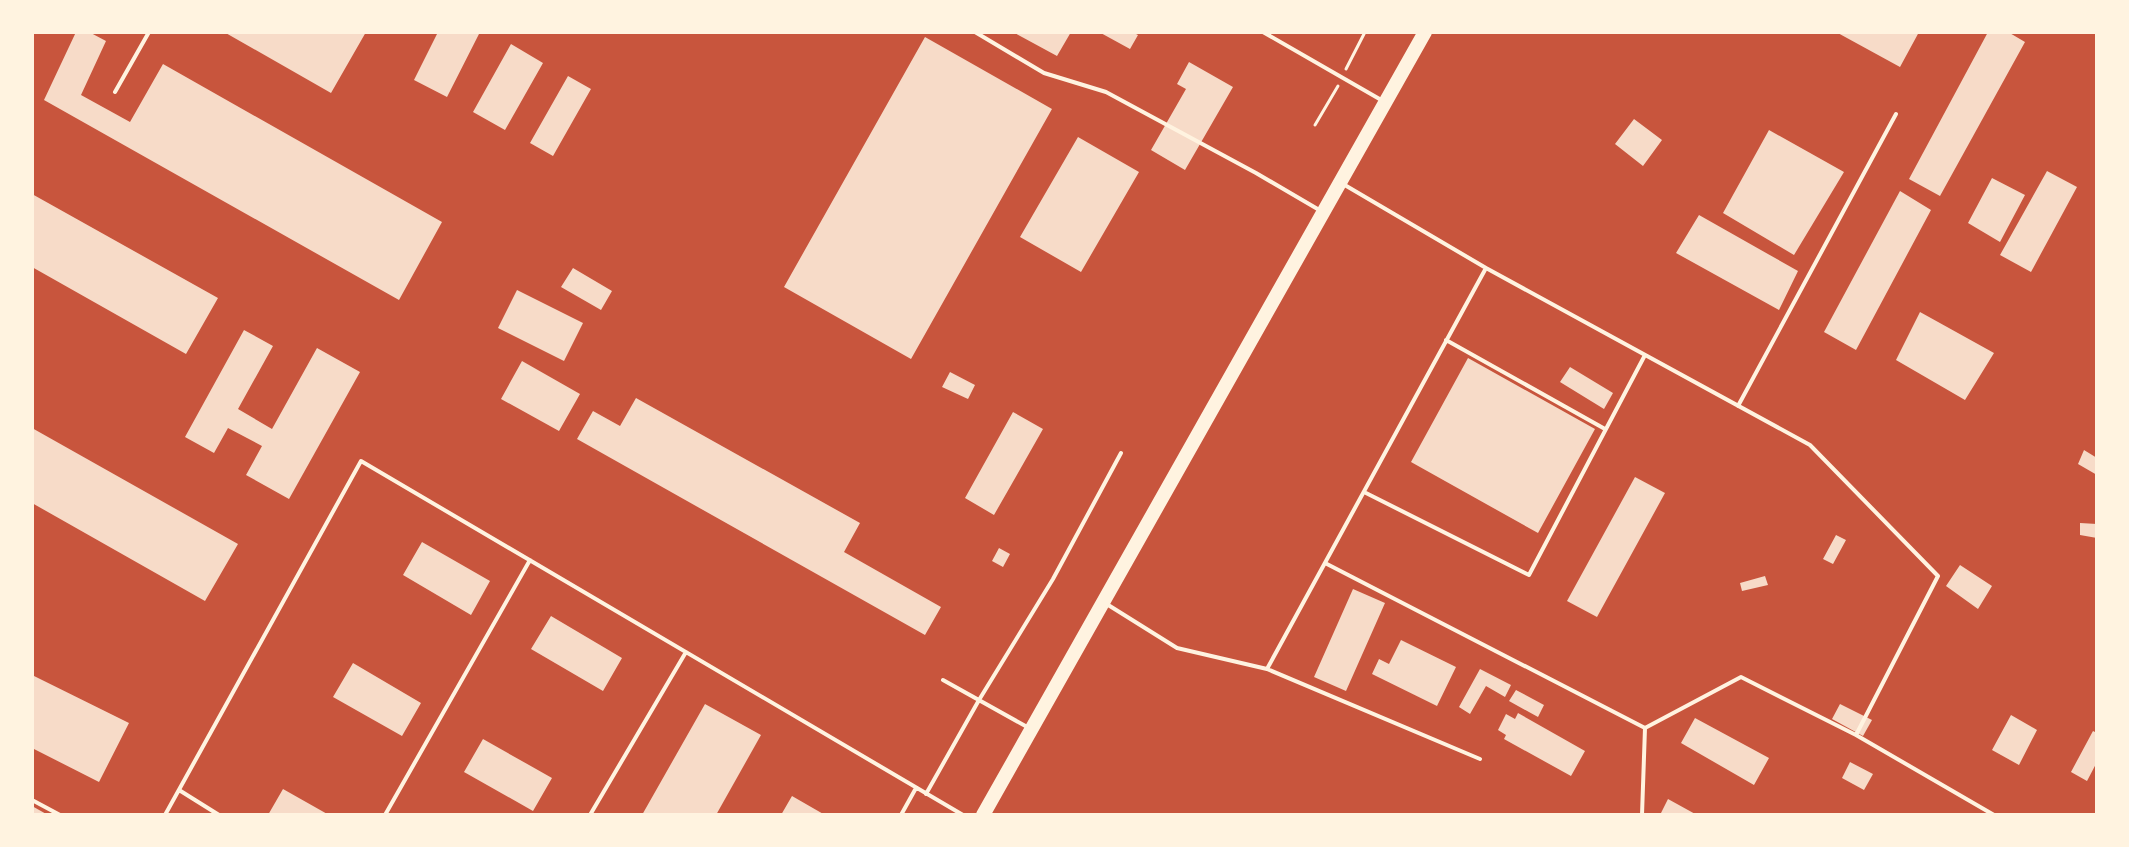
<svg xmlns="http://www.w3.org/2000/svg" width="2129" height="847" font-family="'PT Sans',sans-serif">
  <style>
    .building { fill: #f7dbc8 }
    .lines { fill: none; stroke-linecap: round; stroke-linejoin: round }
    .path { stroke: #fff3e0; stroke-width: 3 }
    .service { stroke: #fff3e0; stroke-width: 4 }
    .primary { stroke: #fff3e0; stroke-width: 14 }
  </style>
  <rect width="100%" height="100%" fill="#c8553d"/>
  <path class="building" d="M76,32H89L106,41L81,95L130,122L163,64L442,222L399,300L44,100Z
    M224,32H366L331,93Z
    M438,32H480L447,97L414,80Z
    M1013,32H1071L1057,56Z
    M1099,32H1132L1138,35L1130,49Z
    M1836,32H1919L1900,67Z
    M1988,32H2008L2025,42L1940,196L1909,179Z
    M925,37L1052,109L911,359L784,287Z
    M511,44L543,63L505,130L473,112Z
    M1189,62L1233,87L1185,170L1151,150L1186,89L1177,84Z
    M568,76L591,89L553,156L530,143Z
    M1634,119L1662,140L1643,166L1615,144Z
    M1769,130L1844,172L1794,255L1723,213Z
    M1078,137L1139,172L1081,272L1020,237Z
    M2047,171L2077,187L2031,272L2000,255Z
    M1992,178L2025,195L2000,242L1968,223Z
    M1900,191L1931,210L1856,350L1824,332Z
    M32,194L218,298L186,354L32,267Z
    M1699,215L1798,271L1779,310L1676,253Z
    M573,268L612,291L601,310L561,287Z
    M517,290L583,323L564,361L498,328Z
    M1920,312L1994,353L1965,400L1896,360Z
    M244,330L273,346L238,409L272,429L317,348L360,372L289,499L246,475L262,446L228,428L214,453L185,437Z
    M1468,358L1595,429L1538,533L1411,462Z
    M522,361L580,394L559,431L501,399Z
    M1570,367L1613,393L1604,409L1560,382Z
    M950,372L975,385L968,399L942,387Z
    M636,398L860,523L844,552L941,607L925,635L577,439L593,411L620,426Z
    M1013,412L1043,429L994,515L965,498Z
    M32,428L238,544L205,601L32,503Z
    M2084,450L2097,458V475L2078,464Z
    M1635,477L1665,493L1597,617L1567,601Z
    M2080,523L2097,524V538L2080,535Z
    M1836,535L1846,540L1833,564L1823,559Z
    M422,542L490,581L471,615L403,575Z
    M999,548L1010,554L1003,567L992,561Z
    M1960,565L1992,586L1978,609L1946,586Z
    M1765,576L1768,585L1742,591L1740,583Z
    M1353,589L1385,603L1346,691L1314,677Z
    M551,616L622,658L603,691L531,649Z
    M1401,640L1456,667L1437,706L1372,674L1379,659L1389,664Z
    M353,663L421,703L402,736L333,697Z
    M1480,669L1511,685L1505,697L1486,686L1470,714L1459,707Z
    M32,675L129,723L99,782L32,748Z
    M1516,690L1544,705L1538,717L1509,701Z
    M705,704L761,735L716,815H642Z
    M1840,704L1872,720L1863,736L1832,719Z
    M1518,713L1585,751L1571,776L1504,739L1506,735L1498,730L1506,714L1515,719Z
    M2011,715L2037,730L2019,765L1992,750Z
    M1695,718L1769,758L1754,785L1681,743Z
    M2093,731L2097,733V762L2087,781L2071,772Z
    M483,739L552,778L533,811L464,772Z
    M1850,762L1873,774L1864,790L1842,778Z
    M283,789L329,815H268Z
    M792,796L825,815H781Z
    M1668,799L1697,815H1660Z
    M32,806L48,815H32Z"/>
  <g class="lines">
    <path class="path" d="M1346,69L1365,32
      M1315,125L1338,86"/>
    <path class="service" d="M975,32L1044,73L1106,92L1256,173L1321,211
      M1263,32L1383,101
      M115,92L149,32
      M1343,184L1486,268L1810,445L1938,576L1856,735
      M1446,340L1605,429
      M1738,406L1896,114
      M1364,492L1529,575L1645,355
      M1325,563L1645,728L1642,815
      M1105,603L1177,648L1267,669L1480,759
      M1267,669L1486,268
      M943,680L1029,728
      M1645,728L1741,677L1856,735L1994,815
      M179,790L219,815
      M926,794L979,700L1053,579L1121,453
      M32,800L60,815
      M165,815L361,461L963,815
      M385,815L530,560
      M590,815L686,652
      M901,815L916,788"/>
    <path class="primary" d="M983,815L1425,32"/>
  </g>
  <rect width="2129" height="847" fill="none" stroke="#fff3e0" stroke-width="68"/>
</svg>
